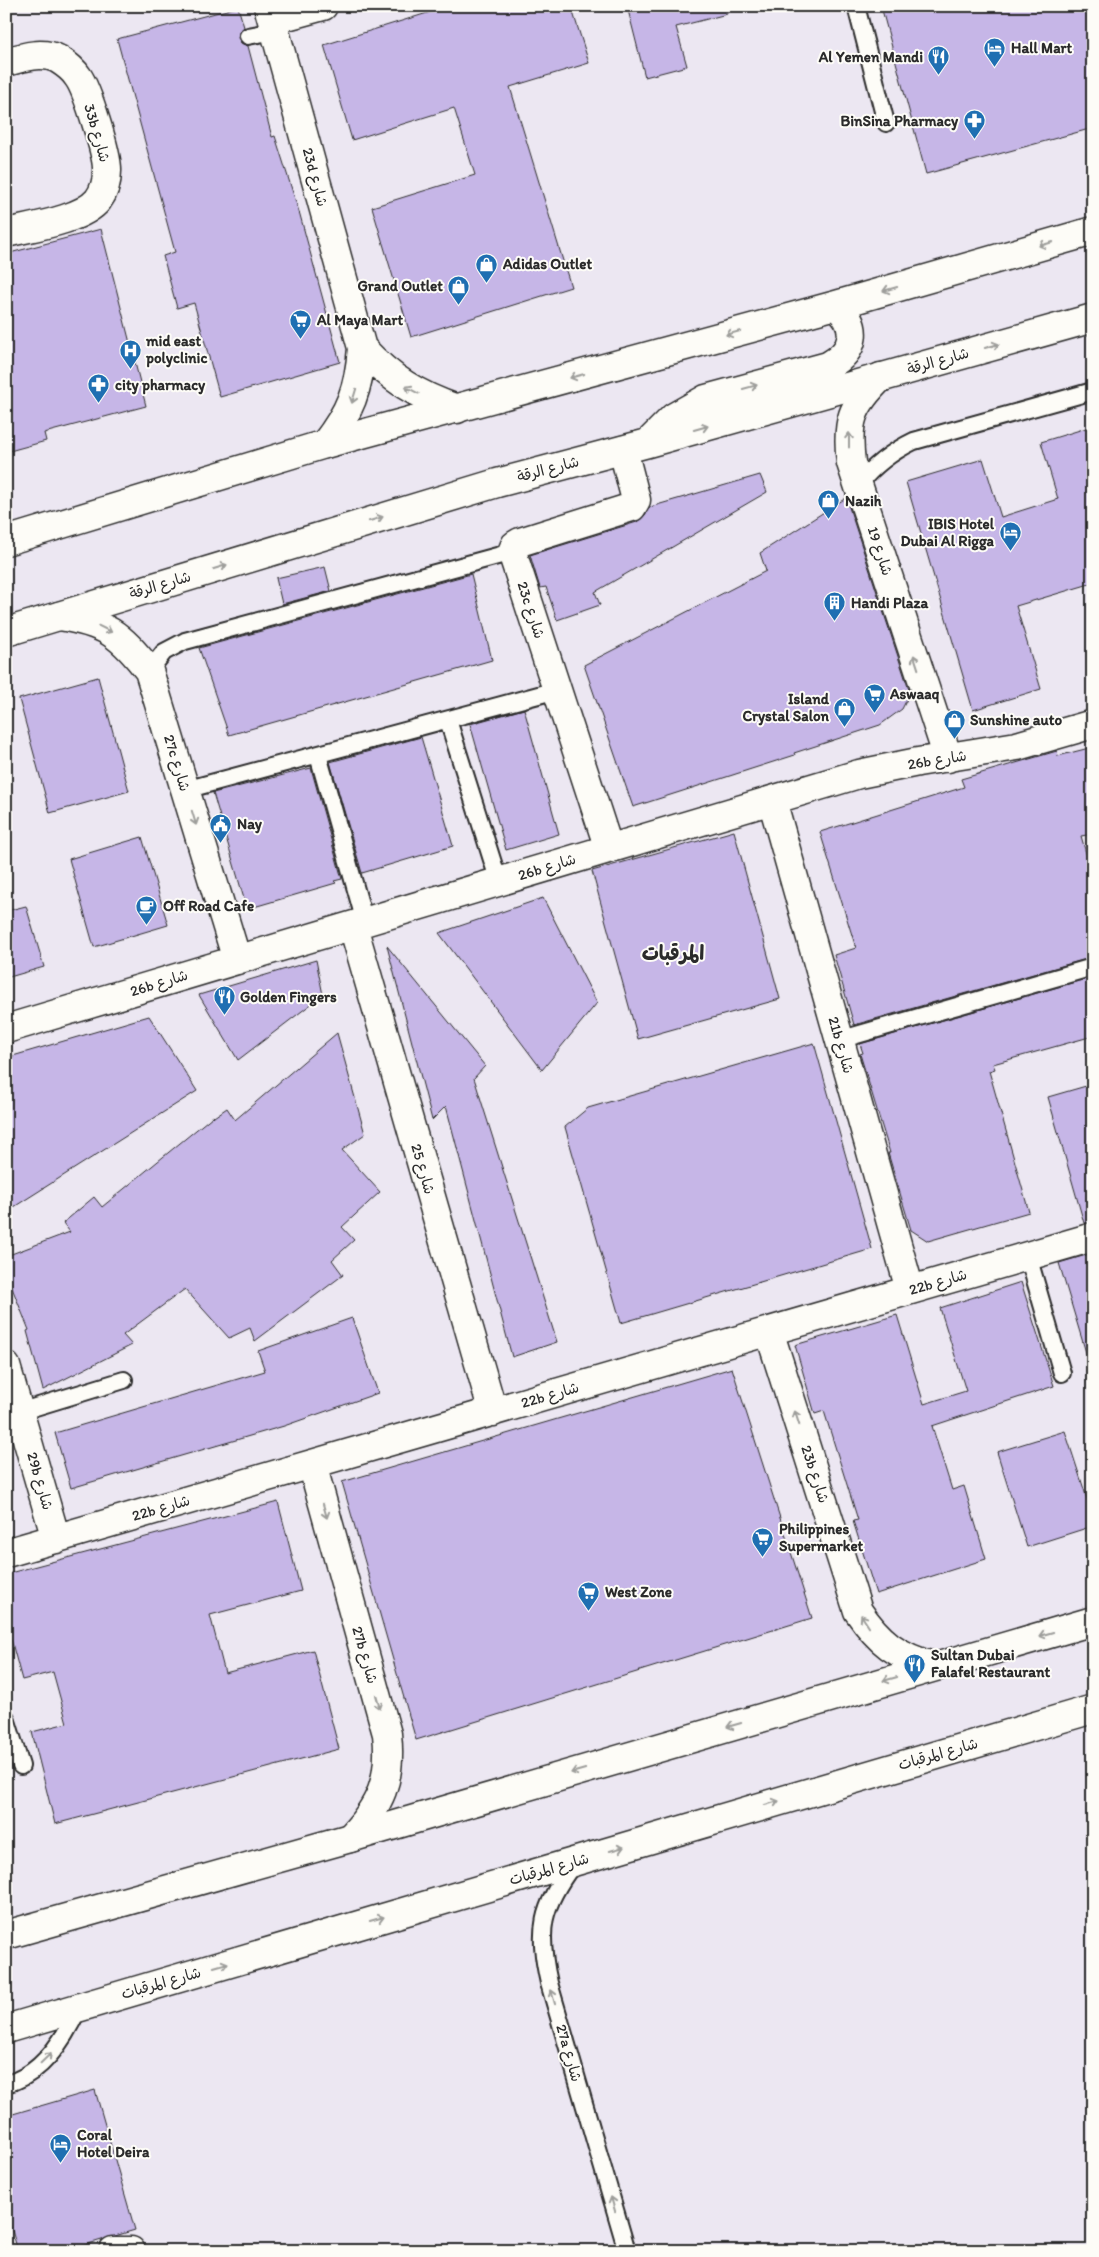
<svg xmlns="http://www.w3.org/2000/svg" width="1099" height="2257" font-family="Itim,'Playpen Sans Arabic',sans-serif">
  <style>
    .building { fill: #c6b6e7; stroke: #2b2b2b }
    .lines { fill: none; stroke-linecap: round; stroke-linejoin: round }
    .service-casing { stroke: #2b2b2b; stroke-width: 20 }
    .minor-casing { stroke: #2b2b2b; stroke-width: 31 }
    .tertiary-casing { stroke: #2b2b2b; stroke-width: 31 }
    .service { stroke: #fdfcf7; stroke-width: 16 }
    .minor { stroke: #fdfcf7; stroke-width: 28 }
    .tertiary { stroke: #fdfcf7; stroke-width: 28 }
    .oneway { stroke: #9e9e9b }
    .labels { text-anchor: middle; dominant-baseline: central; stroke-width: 4; stroke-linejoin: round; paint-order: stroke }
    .poi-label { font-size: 15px; font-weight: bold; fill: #2b2b2b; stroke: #fdfcf7; text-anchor: start }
    .street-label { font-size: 15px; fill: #2b2b2b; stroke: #fdfcf7 }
    .district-label { font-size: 20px; font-weight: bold; fill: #2b2b2b; stroke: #fdfcf7 }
  </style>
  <rect width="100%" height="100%" fill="#ece7f2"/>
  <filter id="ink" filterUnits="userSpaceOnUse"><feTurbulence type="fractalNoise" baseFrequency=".02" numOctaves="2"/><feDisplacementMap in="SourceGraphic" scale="10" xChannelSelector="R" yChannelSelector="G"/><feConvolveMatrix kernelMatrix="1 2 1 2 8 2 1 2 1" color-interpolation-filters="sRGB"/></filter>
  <g filter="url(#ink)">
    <path class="building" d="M450,6H571L589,63L510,87L571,287L411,337L372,207L475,175L454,108L352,140L324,45Z
      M627,6H726L727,14L676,27L687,66L645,77Z
      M881,6H1093V128L926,174Z
      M238,7L244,27L239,32L238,38L241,43L248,46L272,137L275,136L300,215L340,362L220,397L194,303L177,308L163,256L175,252L117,39Z
      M101,229L146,406L44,433L46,441L6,452V254Z
      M1093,426V583L1016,606L1041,689L973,710L906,482L983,459L1001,517L1058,499L1041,442Z
      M760,475L767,492L595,592L600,605L557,620L546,587L540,588L530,555L637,522L645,515L650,507Z
      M846,498L910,693L902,709L880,725L794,753L795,755L633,807L584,665L766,571L760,553Z
      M325,567L331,591L282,604L276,578Z
      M471,574L492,660L229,735L199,648Z
      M98,677L129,791L50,813L19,699Z
      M524,709L559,834L506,850L470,724Z
      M421,737L453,846L362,873L330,762Z
      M1093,747V834L1081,836L1093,877V957L854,1025L834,955L856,948L820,832L964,787L961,779L1057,751L1058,756Z
      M311,768L342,879L334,881L336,883L247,909L213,793Z
      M734,831L780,999L638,1039L592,871Z
      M142,837L168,925L94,947L69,859Z
      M543,898L597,1003L542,1070L439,933Z
      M26,906L44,967L6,978V911Z
      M387,946L485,1066L474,1078L557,1342L512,1357L446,1106L432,1120Z
      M316,960L323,995L238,1060L199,995Z
      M1093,977V1036L993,1064L995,1069L989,1071L1029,1212L928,1241L911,1230L888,1153H890L860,1054L863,1053L860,1044Z
      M149,1016L197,1091L6,1212V1058Z
      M337,1033L365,1134L342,1150L380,1192L342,1227L354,1240L332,1260L343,1275L255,1341L250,1328L229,1338L185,1289L123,1335L132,1345L43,1390L27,1331L29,1330L6,1273V1256L70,1232L63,1223L94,1197L102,1207L213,1116L214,1117L227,1108L235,1120Z
      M814,1043L872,1249L621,1323L565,1127L588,1108Z
      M1093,1084V1222L1084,1223L1048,1097Z
      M1093,1253V1355L1087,1356L1059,1263Z
      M1021,1282L1054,1386L932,1426L952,1490L964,1486L986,1559L876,1594L853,1521L858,1520L824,1411L815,1414L795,1345L897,1315L924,1404L966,1391L940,1308Z
      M352,1318L378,1393L284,1426L71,1488L55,1433L265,1371L258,1351Z
      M732,1368L812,1618L416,1740L342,1482Z
      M1065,1431L1093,1517V1526L1027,1547L997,1452Z
      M278,1502L301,1591L210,1615L225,1673L313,1650L339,1749L55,1824L32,1732L67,1723L53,1672L22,1680L6,1621V1574Z
      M95,2090L135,2230L65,2251H18L6,2210V2116Z"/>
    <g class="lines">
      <defs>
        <path id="service" d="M856,6L886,123
          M248,36L275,31
          M858,485C874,465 891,452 914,441L1093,391
          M149,671L164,652L185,641L512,552
          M448,720L499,882
          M318,755L365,922
          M185,790L557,690
          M839,1040L1093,967
          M1028,1256L1062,1373
          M19,1412L124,1380
          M6,1718L21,1766
          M574,1863C541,1907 537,1930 549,1983L627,2251
          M6,2084C42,2075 65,2038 79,2007"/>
        <path id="minor" d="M268,6L362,348C359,389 350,412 325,444
          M272,20L323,6
          M6,62C23,57 42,51 58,59C66,64 73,69 78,77C87,89 108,156 107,171C107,181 104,192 98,200C82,220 31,227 6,233
          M362,348C391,379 416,395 457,409
          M881,377C851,406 846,422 851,463L948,758
          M59,616C105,623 121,634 149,671L237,960
          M772,800L910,1290
          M609,849L512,552L515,545L520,542L632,507L636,500L623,450
          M353,926L493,1412
          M6,1029L859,774L918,762L1017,746L1093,724
          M769,1331L858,1611C879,1642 897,1656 933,1666
          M6,1366L56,1539
          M312,1464L387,1734C392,1779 381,1805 350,1838
          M6,1553L1093,1237
          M113,2251H131"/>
        <path id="tertiary" d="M651,440L674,417L706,399L828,366C856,351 860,326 836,305
          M6,541L325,444L836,305L1093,231
          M6,632L497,483L648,443L1093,318
          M6,1935L350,1838L1093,1621
          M6,2029L1093,1709"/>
      </defs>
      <use href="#service" class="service-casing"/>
      <use href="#minor" class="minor-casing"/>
      <use href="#tertiary" class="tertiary-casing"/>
      <use href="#service" class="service"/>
      <use href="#minor" class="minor"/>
      <use href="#tertiary" class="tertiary"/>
    </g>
    <defs><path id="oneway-shaft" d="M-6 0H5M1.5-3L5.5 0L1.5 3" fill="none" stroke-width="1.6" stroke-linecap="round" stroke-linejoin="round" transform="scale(1.25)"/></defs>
    <g class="oneway">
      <use href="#oneway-shaft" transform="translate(1046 244) rotate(164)"/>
      <use href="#oneway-shaft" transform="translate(890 289) rotate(164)"/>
      <use href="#oneway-shaft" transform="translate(733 333) rotate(165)"/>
      <use href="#oneway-shaft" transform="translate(992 346) rotate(-16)"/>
      <use href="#oneway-shaft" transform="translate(577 376) rotate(165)"/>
      <use href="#oneway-shaft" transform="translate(750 387) rotate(-15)"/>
      <use href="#oneway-shaft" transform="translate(412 390) rotate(-152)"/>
      <use href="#oneway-shaft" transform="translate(354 396) rotate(107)"/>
      <use href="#oneway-shaft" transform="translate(701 428) rotate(-16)"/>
      <use href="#oneway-shaft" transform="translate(849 440) rotate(-90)"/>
      <use href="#oneway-shaft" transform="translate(376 519) rotate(-17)"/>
      <use href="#oneway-shaft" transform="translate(220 567) rotate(-17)"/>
      <use href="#oneway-shaft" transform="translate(105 629) rotate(26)"/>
      <use href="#oneway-shaft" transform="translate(916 662) rotate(-108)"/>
      <use href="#oneway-shaft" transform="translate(194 818) rotate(73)"/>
      <use href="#oneway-shaft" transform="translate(797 1418) rotate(-108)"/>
      <use href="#oneway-shaft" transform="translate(325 1511) rotate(74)"/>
      <use href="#oneway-shaft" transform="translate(865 1621) rotate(-123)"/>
      <use href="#oneway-shaft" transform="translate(1046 1634) rotate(164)"/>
      <use href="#oneway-shaft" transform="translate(890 1679) rotate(164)"/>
      <use href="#oneway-shaft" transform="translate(378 1702) rotate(74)"/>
      <use href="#oneway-shaft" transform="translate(734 1725) rotate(164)"/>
      <use href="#oneway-shaft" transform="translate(578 1771) rotate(164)"/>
      <use href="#oneway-shaft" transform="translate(772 1803) rotate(-16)"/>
      <use href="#oneway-shaft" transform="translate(617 1849) rotate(-16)"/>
      <use href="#oneway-shaft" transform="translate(377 1919) rotate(-16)"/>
      <use href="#oneway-shaft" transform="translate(221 1965) rotate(-16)"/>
      <use href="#oneway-shaft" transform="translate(553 1997) rotate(-106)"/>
      <use href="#oneway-shaft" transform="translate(46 2058) rotate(-44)"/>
      <use href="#oneway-shaft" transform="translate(613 2204) rotate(-106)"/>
    </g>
  </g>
  <defs>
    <symbol id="hotel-pin" viewBox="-11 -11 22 30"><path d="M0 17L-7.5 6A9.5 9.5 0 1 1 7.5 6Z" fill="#1f6fb2" stroke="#fdfcf7"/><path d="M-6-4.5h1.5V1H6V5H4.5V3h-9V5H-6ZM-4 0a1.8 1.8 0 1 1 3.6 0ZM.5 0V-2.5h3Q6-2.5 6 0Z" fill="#fff"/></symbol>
    <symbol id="restaurant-pin" viewBox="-11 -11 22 30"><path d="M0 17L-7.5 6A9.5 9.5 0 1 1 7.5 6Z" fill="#1f6fb2" stroke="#fdfcf7"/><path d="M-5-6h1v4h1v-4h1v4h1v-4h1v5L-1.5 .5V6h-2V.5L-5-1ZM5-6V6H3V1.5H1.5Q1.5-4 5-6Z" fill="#fff"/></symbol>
    <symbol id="pharmacy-pin" viewBox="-11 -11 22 30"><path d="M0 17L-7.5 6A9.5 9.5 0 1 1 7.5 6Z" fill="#1f6fb2" stroke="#fdfcf7"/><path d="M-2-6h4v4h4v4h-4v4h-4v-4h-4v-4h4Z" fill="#fff"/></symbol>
    <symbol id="shop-pin" viewBox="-11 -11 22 30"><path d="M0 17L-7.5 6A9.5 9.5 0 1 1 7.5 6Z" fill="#1f6fb2" stroke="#fdfcf7"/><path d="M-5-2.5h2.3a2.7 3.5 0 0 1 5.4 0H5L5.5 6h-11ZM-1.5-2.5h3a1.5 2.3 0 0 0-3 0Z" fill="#fff"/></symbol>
    <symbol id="supermarket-pin" viewBox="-11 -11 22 30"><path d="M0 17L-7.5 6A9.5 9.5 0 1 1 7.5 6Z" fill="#1f6fb2" stroke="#fdfcf7"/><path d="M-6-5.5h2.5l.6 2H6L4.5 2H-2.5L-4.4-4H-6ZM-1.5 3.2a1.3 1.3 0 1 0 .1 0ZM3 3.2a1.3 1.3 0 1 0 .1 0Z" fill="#fff"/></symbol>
    <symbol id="hospital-pin" viewBox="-11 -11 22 30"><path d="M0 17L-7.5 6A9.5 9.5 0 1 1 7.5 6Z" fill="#1f6fb2" stroke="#fdfcf7"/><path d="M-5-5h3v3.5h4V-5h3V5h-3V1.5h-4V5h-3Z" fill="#fff"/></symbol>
    <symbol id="building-pin" viewBox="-11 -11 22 30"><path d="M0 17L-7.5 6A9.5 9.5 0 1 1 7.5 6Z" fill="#1f6fb2" stroke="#fdfcf7"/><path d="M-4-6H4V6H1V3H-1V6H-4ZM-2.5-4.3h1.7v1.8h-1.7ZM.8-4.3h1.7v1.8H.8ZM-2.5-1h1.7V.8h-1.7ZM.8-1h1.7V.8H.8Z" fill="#fff"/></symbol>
    <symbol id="civic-pin" viewBox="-11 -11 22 30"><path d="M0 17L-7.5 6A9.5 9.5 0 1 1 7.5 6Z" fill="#1f6fb2" stroke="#fdfcf7"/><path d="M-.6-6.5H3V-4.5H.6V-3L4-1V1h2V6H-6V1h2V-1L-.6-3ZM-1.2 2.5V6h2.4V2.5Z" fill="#fff"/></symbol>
    <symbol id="cafe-pin" viewBox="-11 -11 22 30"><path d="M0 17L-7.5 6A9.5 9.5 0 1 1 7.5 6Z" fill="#1f6fb2" stroke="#fdfcf7"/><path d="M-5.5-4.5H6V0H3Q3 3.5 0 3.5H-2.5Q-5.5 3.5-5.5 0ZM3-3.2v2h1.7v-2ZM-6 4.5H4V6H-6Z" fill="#fff"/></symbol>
  </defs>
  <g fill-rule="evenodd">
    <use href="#hotel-pin" x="982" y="36" width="25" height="34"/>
    <use href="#restaurant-pin" x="926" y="44" width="25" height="34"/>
    <use href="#pharmacy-pin" x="962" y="108" width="25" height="34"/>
    <use href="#shop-pin" x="474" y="252" width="25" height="34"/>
    <use href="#shop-pin" x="446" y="274" width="25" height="34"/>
    <use href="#supermarket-pin" x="288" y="308" width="25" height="34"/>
    <use href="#hospital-pin" x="118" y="338" width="25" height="34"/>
    <use href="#pharmacy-pin" x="86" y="372" width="25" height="34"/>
    <use href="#shop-pin" x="816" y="488" width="25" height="34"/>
    <use href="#hotel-pin" x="998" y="520" width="25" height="34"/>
    <use href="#building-pin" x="822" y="590" width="25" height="34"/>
    <use href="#supermarket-pin" x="862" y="682" width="25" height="34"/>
    <use href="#shop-pin" x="832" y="696" width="25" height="34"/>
    <use href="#shop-pin" x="942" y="708" width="25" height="34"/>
    <use href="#civic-pin" x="208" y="812" width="25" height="34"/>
    <use href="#cafe-pin" x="134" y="894" width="25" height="34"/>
    <use href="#restaurant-pin" x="212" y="984" width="25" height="34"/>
    <use href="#supermarket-pin" x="750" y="1526" width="25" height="34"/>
    <use href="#supermarket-pin" x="576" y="1580" width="25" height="34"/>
    <use href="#restaurant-pin" x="902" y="1652" width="25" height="34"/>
    <use href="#hotel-pin" x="48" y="2132" width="25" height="34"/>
  </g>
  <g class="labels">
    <g class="poi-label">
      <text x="1011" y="48">Hall Mart</text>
      <text x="923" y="57" text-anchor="end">Al Yemen Mandi</text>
      <text x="958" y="121" text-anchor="end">BinSina Pharmacy</text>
      <text x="503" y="264">Adidas Outlet</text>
      <text x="443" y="286" text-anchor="end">Grand Outlet</text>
      <text x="317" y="320">Al Maya Mart</text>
      <text x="146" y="341">mid east<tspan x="146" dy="17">polyclinic</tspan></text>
      <text x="115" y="385">city pharmacy</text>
      <text x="845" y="501">Nazih</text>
      <text x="994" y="524" text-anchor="end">IBIS Hotel<tspan x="994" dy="17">Dubai Al Rigga</tspan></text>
      <text x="851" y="603">Handi Plaza</text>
      <text x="890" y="694">Aswaaq</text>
      <text x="829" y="699" text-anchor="end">Island<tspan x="829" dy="17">Crystal Salon</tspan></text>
      <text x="970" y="720">Sunshine auto</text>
      <text x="237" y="824">Nay</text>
      <text x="163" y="906">Off Road Cafe</text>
      <text x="240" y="997">Golden Fingers</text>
      <text x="779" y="1529">Philippines<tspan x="779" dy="17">Supermarket</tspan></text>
      <text x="605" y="1592">West Zone</text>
      <text x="931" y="1655">Sultan Dubai<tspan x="931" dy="17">Falafel Restaurant</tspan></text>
      <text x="77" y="2135">Coral<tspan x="77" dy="17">Hotel Deira</tspan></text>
    </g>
    <g class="street-label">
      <text transform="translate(97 133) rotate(74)">33b شارع</text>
      <text transform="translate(315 177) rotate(75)">23d شارع</text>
      <text transform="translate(938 361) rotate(-16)">شارع الرقة</text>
      <text transform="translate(548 469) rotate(-15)">شارع الرقة</text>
      <text transform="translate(880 551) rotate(72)">شارع 19</text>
      <text transform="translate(160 585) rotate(-17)">شارع الرقة</text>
      <text transform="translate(531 610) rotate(72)">23c شارع</text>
      <text transform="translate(937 760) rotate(-9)">26b شارع</text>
      <text transform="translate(177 763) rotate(73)">27c شارع</text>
      <text transform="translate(547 867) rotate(-17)">26b شارع</text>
      <text transform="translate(159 983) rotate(-17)">26b شارع</text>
      <text transform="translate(841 1045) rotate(74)">21b شارع</text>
      <text transform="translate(423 1169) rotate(74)">شارع 25</text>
      <text transform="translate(938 1282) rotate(-16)">22b شارع</text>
      <text transform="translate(550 1395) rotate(-16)">22b شارع</text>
      <text transform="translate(815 1474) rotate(72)">23b شارع</text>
      <text transform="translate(40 1481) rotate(74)">29b شارع</text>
      <text transform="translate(161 1508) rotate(-16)">22b شارع</text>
      <text transform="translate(365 1655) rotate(74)">27b شارع</text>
      <text transform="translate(938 1754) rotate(-16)">شارع المرقبات</text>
      <text transform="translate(549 1869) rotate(-16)">شارع المرقبات</text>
      <text transform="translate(161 1983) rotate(-16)">شارع المرقبات</text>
      <text transform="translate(569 2053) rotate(74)">27a شارع</text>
    </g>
    <g class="district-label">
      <text x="673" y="953">المرقبات</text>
    </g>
  </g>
  <rect width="1099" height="2257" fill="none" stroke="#fdfcf7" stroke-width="25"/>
  <rect x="12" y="12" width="1074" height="2232" fill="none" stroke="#2b2b2b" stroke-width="2" filter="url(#ink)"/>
</svg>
